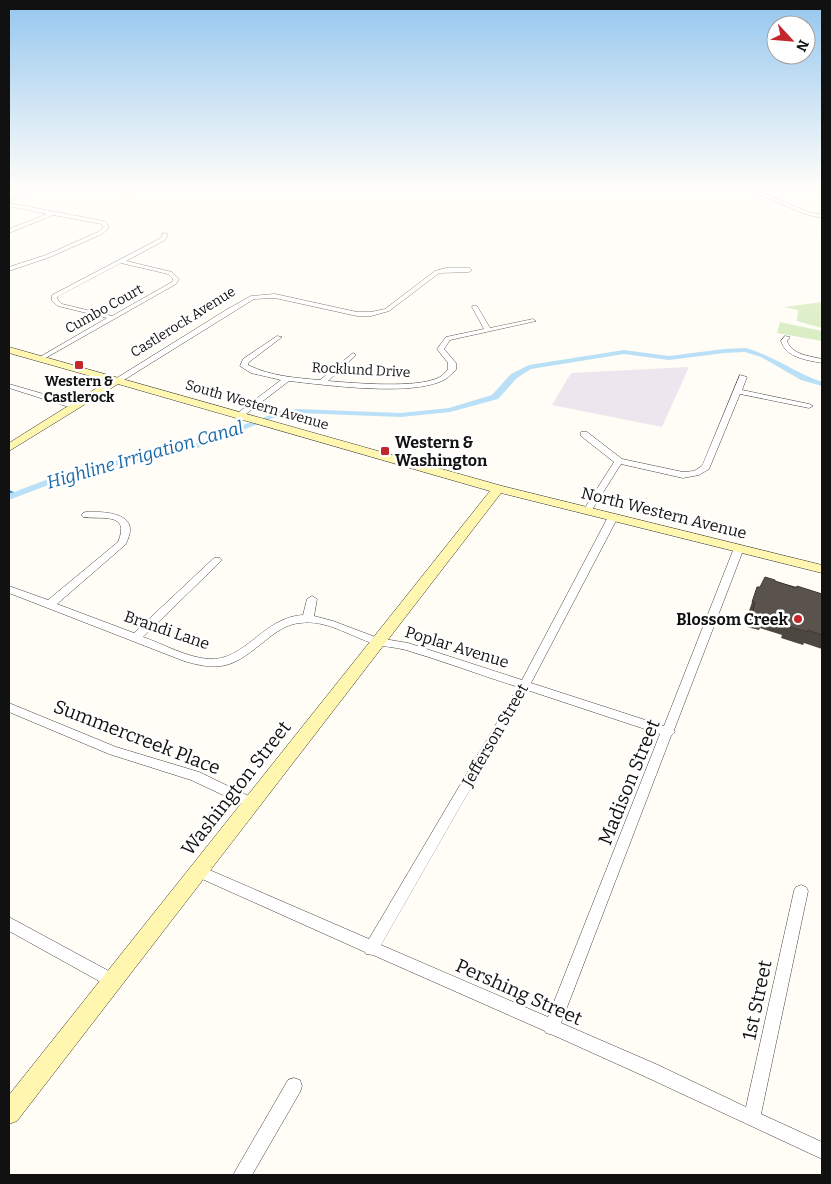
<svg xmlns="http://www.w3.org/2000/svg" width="831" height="1184" font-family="Bitter,serif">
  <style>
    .industrial { fill: #eee6ef }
    .green { fill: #d5ebbd }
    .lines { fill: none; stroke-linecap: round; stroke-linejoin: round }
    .stream { stroke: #3f96cf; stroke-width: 2.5 }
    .canal { fill: #b9e0f7; fill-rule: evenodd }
    .street-casing { stroke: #444; stroke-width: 1 }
    .secondary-casing { stroke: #333; stroke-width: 1 }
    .street { fill: #fff; fill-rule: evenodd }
    .secondary { fill: #fff6b0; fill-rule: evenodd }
    .wall { fill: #4d4742 }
    .building { fill: #5a524d; stroke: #3f3936 }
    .poi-dot { fill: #c4262e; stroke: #fff; stroke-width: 2 }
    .labels { text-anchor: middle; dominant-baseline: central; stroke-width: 5; stroke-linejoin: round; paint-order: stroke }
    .far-street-label { font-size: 14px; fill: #111; stroke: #fff }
    .far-poi-label { font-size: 14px; font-weight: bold; fill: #111; stroke: #fff }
    .poi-label { font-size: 16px; font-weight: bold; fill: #111; stroke: #fff; text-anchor: start }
    .street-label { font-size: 16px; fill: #111; stroke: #fff }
    .water-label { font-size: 18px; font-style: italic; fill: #1768a6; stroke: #fff }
    .near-street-label { font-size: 19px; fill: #111; stroke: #fff }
  </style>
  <rect width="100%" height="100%" fill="#fffdf5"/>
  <path class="industrial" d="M689,367L662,427L552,405L571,373Z"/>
  <path class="green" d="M822,302V328L797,321L798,310L784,307Z
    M780,322L822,331V341L777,333Z"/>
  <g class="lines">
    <path class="stream" d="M9,491L15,494"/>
    <path class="canal" d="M746,348C773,356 796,373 822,382V386L801,380L761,357L745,352L724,353L669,360L624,354L531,369L517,378L498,399L450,412L401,417L298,413L282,415L265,421L261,419L278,411L298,409L401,413L449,408L492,395L511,374L529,365L624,350L669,356L724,349Z
      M251,422H257L258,424L201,447L77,474L9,500V494L72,470L196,443Z"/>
    <defs>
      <path id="street" d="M35,188H42L9,202V199Z
        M69,188H107L135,191L133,192Z
        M743,188H750L811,213L822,214V218L808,215Z
        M9,203L104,221L106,222L109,228L102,234L50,257L9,271V267L46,255L98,232L103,228L102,224L53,215L9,233V229L47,214L9,206Z
        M163,233L168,234L165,240L126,261L172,272L179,279L176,284L42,360H38V358L107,318L58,306L52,301V295L161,238ZM121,263L168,274L173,279L172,282L112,316L62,304L58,300L57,297Z
        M446,268H469L472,270L469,272L439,273L389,311L371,316H357L275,298L254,299L119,383L112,381L226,310L251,296L275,294L357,312H371L385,309L435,271Z
        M473,306H477L490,328L533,319L536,321L450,340L444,349L456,363V370C452,373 448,378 444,380C411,397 326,385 289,381L242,417H239L235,415L281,380L251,373L240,366L243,359L277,336L282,337L249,362L248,365C270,376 296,378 320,380L353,353L355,354V356L328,381C354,383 418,389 440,377C443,375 446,372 448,369V363L437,349L446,337L484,329L472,307Z
        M785,336L790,337L787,341C792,355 810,356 822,359V363C807,360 786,358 781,341Z
        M740,375L747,377L742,390L809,404L813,406L809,408L740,394L709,469L699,475L683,478L621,464L590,513H584L583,511L614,462L581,436V432H587L622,459L683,472L694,471L702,466Z
        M9,384L78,404L79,406L78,408H72L9,388Z
        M86,512C109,511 143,514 125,545L57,604L134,633L214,558H220L222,560L220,562L143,637C163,644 186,657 208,659C245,662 263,617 303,615L307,599L312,596L317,599L314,616L333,621L378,638L408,643L522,680L608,517L613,514L616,515L618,517L531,683L664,726L734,548L739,545L742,546L744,548L674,730L675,732L671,736L561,1023L658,1065L746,1107L794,891L796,887L801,885L806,887L808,891L761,1114L822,1142V1159L646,1077L553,1035L546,1033L545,1031L373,955L366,954L365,952L193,875L191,871L193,867L198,865L369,939L518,687C480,675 443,661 406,650C395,647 383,647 372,643C350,636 325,619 300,623C287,624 276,632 266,640C235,665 224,673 184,661L9,593V586L48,600L118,542C131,511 100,520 83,517L81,515L83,513ZM527,690L660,734L548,1017L381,945Z
        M9,703L116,747L199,772L255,799L257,803L255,807L251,808L191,780L109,754L9,712Z
        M9,917L118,976L120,981L118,986L113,988L108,986L9,931Z
        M294,1078L300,1080L302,1086L300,1092L252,1175H233L288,1080Z"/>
      <path id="secondary" d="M9,347L502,486L822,565V573L501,493L17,1121L9,1124V1095L490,491L118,384L9,451V443L108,381L9,353Z"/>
    </defs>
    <use href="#street" class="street-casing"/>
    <use href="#secondary" class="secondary-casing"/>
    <use href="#street" class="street"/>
    <use href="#secondary" class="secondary"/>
  </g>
  <path class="wall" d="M775,581L822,594V649L804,643L803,645L781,638L782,635L760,628L759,630L747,627L751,615L748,614L752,602L760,587Z"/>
  <path class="building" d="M765,577L775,580V581L796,588L797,586L822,594V635L808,630V632L786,626L787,622L764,615L763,618L752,615L755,602H752L757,587H760Z"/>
  <linearGradient id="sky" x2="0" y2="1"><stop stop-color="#95c6ee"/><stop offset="0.53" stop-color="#fffefa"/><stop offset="1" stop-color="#fffefa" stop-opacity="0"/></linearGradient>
  <rect width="831" height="354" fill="url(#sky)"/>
  <g class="poi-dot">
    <rect x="74" y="360" width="10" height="10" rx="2.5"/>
    <rect x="380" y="446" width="10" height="10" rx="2.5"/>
    <circle cx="798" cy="619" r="5"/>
  </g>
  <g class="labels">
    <g class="far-street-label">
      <text transform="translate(104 309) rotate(-29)">Cumbo Court</text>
      <text transform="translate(183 322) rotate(-32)">Castlerock Avenue</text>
      <text transform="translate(361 370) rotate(3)">Rocklund Drive</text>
      <text transform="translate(257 405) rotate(16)">South Western Avenue</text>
    </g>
    <g class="far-poi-label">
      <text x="79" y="381">Western &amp;<tspan x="79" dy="16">Castlerock</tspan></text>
    </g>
    <g class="poi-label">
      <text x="395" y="442">Western &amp;<tspan x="395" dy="18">Washington</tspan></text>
      <text x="788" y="619" text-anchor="end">Blossom Creek</text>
    </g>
    <g class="street-label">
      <text transform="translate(664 513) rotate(14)">North Western Avenue</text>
      <text transform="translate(167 630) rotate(19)">Brandi Lane</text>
      <text transform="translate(457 647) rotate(17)">Poplar Avenue</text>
      <text transform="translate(495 735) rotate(-60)">Jefferson Street</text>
    </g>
    <g class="water-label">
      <text transform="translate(145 455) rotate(-16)">Highline Irrigation Canal</text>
    </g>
    <g class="near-street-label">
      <text transform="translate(137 737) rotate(21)">Summercreek Place</text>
      <text transform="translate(629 782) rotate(-68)">Madison Street</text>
      <text transform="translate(236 788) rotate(-52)">Washington Street</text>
      <text transform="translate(519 992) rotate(24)">Pershing Street</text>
      <text transform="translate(757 1000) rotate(-78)">1st Street</text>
    </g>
  </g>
  <rect width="831" height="1184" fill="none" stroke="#111111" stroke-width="20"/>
  <g transform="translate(791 40) rotate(116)"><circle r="24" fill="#ffffff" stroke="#a0a0a0"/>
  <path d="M0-4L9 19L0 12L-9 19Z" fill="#c4262e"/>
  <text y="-8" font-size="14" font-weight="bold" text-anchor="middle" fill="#111111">N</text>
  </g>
</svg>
